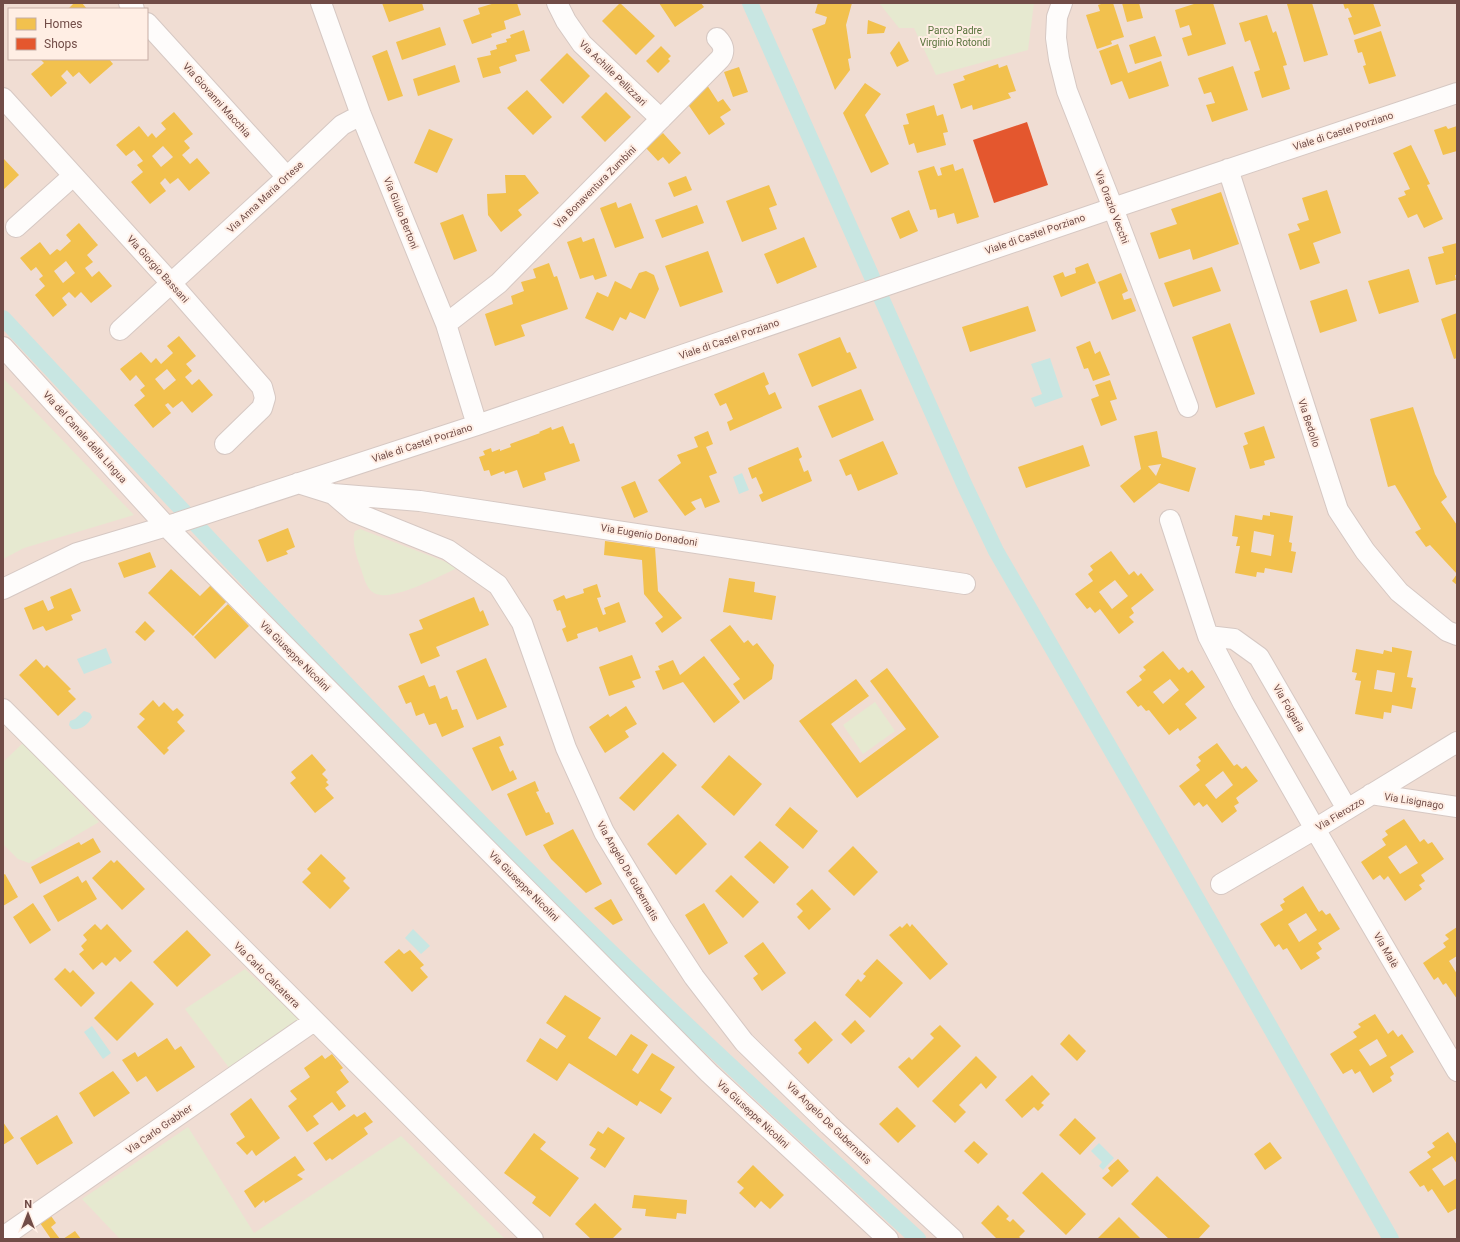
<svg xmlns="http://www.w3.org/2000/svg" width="1460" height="1242" font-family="Roboto,sans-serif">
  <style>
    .residential { fill: #f0ddd3; fill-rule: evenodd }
    .green { fill: #e6e9d0 }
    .water { fill: #c8e6e2 }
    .homes { fill: #f2c14e; fill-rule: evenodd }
    .shops { fill: #e4572e }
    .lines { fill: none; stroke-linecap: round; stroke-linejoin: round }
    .canal { stroke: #c8e6e2; stroke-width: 16 }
    .minor-casing { stroke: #d6c8c3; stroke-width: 22 }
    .minor { stroke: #fefcfb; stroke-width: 20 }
    .labels { text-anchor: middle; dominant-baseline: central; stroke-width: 4; stroke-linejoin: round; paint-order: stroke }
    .park-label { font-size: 10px; fill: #58723c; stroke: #ffeee4 }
    .street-label { font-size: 10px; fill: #714c47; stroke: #ffeee4 }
  </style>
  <rect width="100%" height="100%" fill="#f5ebe5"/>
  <path class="residential" d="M3,3H1457V1239H3ZM9,9H147V59H9Z"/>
  <path class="green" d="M879,3H1034L1028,50L936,75L914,28H899Z
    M3,378L134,515L24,548L3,559Z
    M360,529L459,567C442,575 391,603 374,593C366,588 364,578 361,569C357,558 351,541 355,531Z
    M875,702L895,731L863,754L843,725Z
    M23,743L99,822L29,863L18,859L3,844V762Z
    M245,969L299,1019L230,1069L185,1009Z
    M188,1127L254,1233L401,1136L505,1239H120L82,1199Z"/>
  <path class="water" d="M1050,358L1063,397L1035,407L1031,398L1042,394L1031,364Z
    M742,473L749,490L739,494L733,477Z
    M106,648L112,663L84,674L77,659Z
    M84,711L90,713L92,717C88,725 81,730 72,729L69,725L70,721L75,719Z
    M413,929L430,946L421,954L405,938Z
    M92,1026L111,1053L103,1059L84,1032Z
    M1099,1143L1114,1158L1103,1170L1099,1166L1102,1162L1091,1151Z"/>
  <path class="homes" d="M74,3H82L87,9H68Z
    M382,3H422L424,10L389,22Z
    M495,3H517L521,15L504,21L506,29L491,34L492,37L472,44L463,20L480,14L478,8Z
    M620,3L655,36L636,55L602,21Z
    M659,3H701L704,7L675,27Z
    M818,3H852L846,25L851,58L848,59L850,70L835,90L812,29L825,24L827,17L815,13Z
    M1104,3H1113L1124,37L1111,41L1112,44L1097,49L1086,15L1100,11L1098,5Z
    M1122,3H1139L1143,18L1127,22Z
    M1197,3H1213L1226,44L1188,56L1182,38L1192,35L1189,25L1180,28L1175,10Z
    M1290,3H1312L1328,55L1304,62L1287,4Z
    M1343,3H1373L1381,26L1354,35L1348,18L1352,17L1348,8L1345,9Z
    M1267,15L1273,33L1276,31L1287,65L1283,66L1290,89L1262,98L1254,72L1260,70L1250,40L1245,42L1239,23Z
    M868,20L886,27L884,33L867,34Z
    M440,27L446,45L402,60L396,42Z
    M524,30L530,51L515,55L517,61L499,67L501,73L483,78L477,58L491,55L490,51L497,49L496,45L507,42L506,39L511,38L510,35Z
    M1381,31L1396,76L1369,84L1363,66L1366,65L1362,52L1358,53L1354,40Z
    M1155,36L1162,56L1135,64L1129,45Z
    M899,41L909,61L897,67L890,53Z
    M1118,44L1128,73L1161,61L1169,86L1129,99L1122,81L1111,85L1099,51Z
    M661,46L671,56L668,59L670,61L658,73L646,61Z
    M387,50L403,96L388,101L372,56Z
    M567,53L590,76L563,104L540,80Z
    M40,59H109L113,64L90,84L79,72L73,77L67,70L61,76L67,83L51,97L31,74L44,63Z
    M998,64L999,68L1007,65L1016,91L1008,93L1011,98L973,110L972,105L961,109L953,84L965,80L963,76Z
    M455,65L460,82L418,96L413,79Z
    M1233,66L1248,110L1212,122L1206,105L1215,103L1211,92L1204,94L1198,78Z
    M739,67L748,92L733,97L724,72Z
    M865,83L881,94L865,115L889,164L871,173L843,113Z
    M707,85L718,102L723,99L731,110L720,117L725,124L709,135L685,100Z
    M527,90L552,117L533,135L507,108Z
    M606,92L631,117L605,142L581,117Z
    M934,105L937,116L943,114L948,132L943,133L946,145L917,153L914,143L909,145L903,125L909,124L906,114Z
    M174,112L193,134L184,141L190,148L182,155L190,164L197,158L210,173L189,191L178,178L170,184L165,178L160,183L166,191L150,204L131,182L143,172L137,165L143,161L134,150L126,156L116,145L139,126L148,137L152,133L156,138L166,129L161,123ZM163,146L173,157L161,167L152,156Z
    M1446,126L1448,129L1457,126V151L1443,155L1434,130Z
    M429,129L453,139L437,173L414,163Z
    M663,133L681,153L669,164L663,157L658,161L646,148Z
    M1411,145L1430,184L1427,185L1443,219L1424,228L1417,214L1408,218L1398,198L1406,195L1404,191L1410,189L1393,153Z
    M3,158L19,175L3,190Z
    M953,164L955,171L963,168L979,217L957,224L954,213L938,218L936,209L930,210L918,171L934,166L938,176L942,175L940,168Z
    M505,175H525L539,193L518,210L522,215L501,232L488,215L487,194L506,193Z
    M686,176L692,190L674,197L668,183Z
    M769,185L777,205L769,208L777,229L742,242L726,201Z
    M1327,190L1341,233L1313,243L1320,263L1300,270L1288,234L1300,230L1297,224L1309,220L1302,198Z
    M1221,192L1239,244L1193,260L1190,249L1159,259L1150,233L1177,224L1171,209Z
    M616,202L618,208L631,203L644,238L615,248L600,208Z
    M697,205L704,223L662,238L655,220Z
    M909,210L918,231L900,239L891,218Z
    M463,214L477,251L454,260L440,223Z
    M79,223L98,245L87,255L93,262L85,268L92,277L99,271L112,286L91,303L81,292L75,298L69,292L62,298L67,305L53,317L35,295L45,286L39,279L43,276L36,267L31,271L20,258L40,242L50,255L57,249L60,251L71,241L66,235ZM66,261L75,273L63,283L54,271Z
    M581,237L583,242L594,238L607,276L595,280L593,275L580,279L567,242Z
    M804,237L817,267L777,284L764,254Z
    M1457,243V275H1455L1456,280L1436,285L1428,257L1444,253L1442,247Z
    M708,251L723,292L680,307L665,266Z
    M549,263L554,277L557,276L568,309L521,325L525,336L495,346L485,314L513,304L511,296L524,291L521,282L536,278L533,269Z
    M1088,263L1096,283L1061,297L1053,276L1063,272L1065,277L1076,273L1075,268Z
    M1212,267L1221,291L1173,307L1164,283Z
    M1409,269L1419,302L1379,314L1368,281Z
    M646,271L654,275L659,289L645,319L630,312L626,320L620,317L613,331L585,318L597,292L608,297L615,281L631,289L639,273Z
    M1121,273L1128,291L1122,294L1124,300L1131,298L1136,311L1112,320L1098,282Z
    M1347,289L1357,321L1320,333L1310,301Z
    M1028,306L1036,331L970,352L962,327Z
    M1457,313V358L1454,359L1441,319Z
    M1230,323L1255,394L1216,408L1192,337Z
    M179,336L196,356L186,364L192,371L185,377L192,385L199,379L213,395L192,413L182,401L173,408L168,403L165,405L171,413L153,428L134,405L145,396L140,390L145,386L136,375L130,381L120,369L141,352L151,363L156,358L161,364L173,353L167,346ZM167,369L176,380L164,390L155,379Z
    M840,337L847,353L850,352L857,368L812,387L798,354Z
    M1090,341L1095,354L1100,351L1110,375L1093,381L1088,368L1084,369L1076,347Z
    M764,372L769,384L765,386L769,395L775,392L782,408L730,431L727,422L733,419L726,403L720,406L714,394Z
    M1110,380L1117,399L1110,401L1117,420L1101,426L1091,399L1099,396L1095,385Z
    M861,389L874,420L832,438L818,406Z
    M1413,407L1435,474L1447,497L1441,502L1457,525V585L1452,581L1457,574L1430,545L1426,547L1415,532L1421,529L1395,485L1388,487L1370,419Z
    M563,426L570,444L574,443L580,461L544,473L546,480L523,488L517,470L505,474L504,471L491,476L489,470L484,471L479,457L485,455L483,451L491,448L492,452L500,449V451L511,447L510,444L540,433L539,432L551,427L552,430Z
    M1264,426L1275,458L1264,461L1265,465L1250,469L1243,446L1248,444L1244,433Z
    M708,431L713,444L706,447L717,473L709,476L720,502L705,508L701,498L691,502L696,509L685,516L658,480L681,463L677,455L698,447L694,437Z
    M1157,431L1162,457L1196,468L1189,492L1159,483L1134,503L1120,486L1141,469L1134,436ZM1161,464L1156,476L1148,466Z
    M883,441L898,474L858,491L851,474L846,476L839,460Z
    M1083,445L1090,466L1026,488L1018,467Z
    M798,447L802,457L799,459L804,472L808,470L812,481L762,502L759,495L763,493L756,477L752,479L748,468Z
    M635,481L648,512L634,518L621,487Z
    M1270,512L1293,516L1289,542L1292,543L1291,551L1296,552L1292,573L1265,568L1264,573L1257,572L1256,577L1235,573L1240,546H1236L1238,537L1232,536L1235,515L1262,520L1263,515L1270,516ZM1254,531L1274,535L1271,556L1251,552Z
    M288,528L295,547L286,551L288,554L267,562L258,540Z
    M605,541L655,548L658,591L682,618L662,633L655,623L663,617L644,594L642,560L604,555Z
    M1111,551L1129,575L1134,571L1138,576L1141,573L1154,590L1131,608L1134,613L1129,617L1134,622L1119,634L1100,609L1095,613L1090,607L1087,609L1075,594L1093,581L1088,574L1093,570L1090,566ZM1115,580L1128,596L1112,609L1099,592Z
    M150,552L156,567L124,578L118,563Z
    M171,569L200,596L211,585L227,601L193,636L148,593Z
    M729,578L755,582L754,592L776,596L772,620L723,612Z
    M597,584L601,597L597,598L603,615L606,614L604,608L619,602L626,622L599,632L597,627L577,634L578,638L567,642L562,629L566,627L560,610L557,611L553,600L564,595L566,599L584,593L583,589Z
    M71,588L81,611L71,615L73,620L46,631L43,626L33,630L24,608L43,600L48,611L54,608L50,597Z
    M474,597L480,612L483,610L489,625L436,647L440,656L421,664L409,634L423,629L419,620Z
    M228,604L249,626L215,659L194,637Z
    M145,621L155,631L145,641L135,632Z
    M730,625L744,643L748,640L753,646L757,643L774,665L772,679L744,700L733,684L740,679L710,640Z
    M1392,647L1412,651L1407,677L1413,678L1411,687L1416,688L1412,709L1392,705L1391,713L1384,712L1383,719L1355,714L1361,681L1355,680L1357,673L1352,672L1356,649L1383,654L1384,650L1392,652ZM1377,670L1395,673L1392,692L1374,689Z
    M1163,651L1179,670L1183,667L1188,673L1192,670L1205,687L1185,704L1197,718L1180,731L1178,728L1169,735L1149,710L1146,711L1141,705L1138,707L1126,692L1142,680L1139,676L1146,670L1143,667ZM1170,679L1179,690L1163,704L1153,692Z
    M632,655L641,678L632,681L635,687L609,696L599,667Z
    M704,656L740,702L714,723L683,682L663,690L655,671L660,670L658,666L673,660L680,675Z
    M486,658L507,707L477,720L456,671Z
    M36,659L44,668L47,665L71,689L68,691L76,699L58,716L19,675Z
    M887,668L939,737L857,798L799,721L856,679L869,696L831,724L860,763L906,729L870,681Z
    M424,675L429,687L435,685L440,699L447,696L452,710L457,709L464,727L442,737L436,723L429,725L424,713L416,716L411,702L406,704L398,686Z
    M153,700L159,707L164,702L173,711L177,708L184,715L177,722L185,731L167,748L169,750L164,755L137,727L145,719L139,714Z
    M626,706L637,724L625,731L629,737L605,753L589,727L608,714L610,717Z
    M500,736L504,745L499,747L510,772L513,770L517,779L492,791L472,748Z
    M1217,743L1234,766L1237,764L1242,769L1246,766L1258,781L1236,798L1239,803L1234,806L1237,811L1222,823L1207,804L1203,807L1199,802L1194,806L1179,786L1200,770L1196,765L1201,761L1198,757ZM1223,771L1233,785L1216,799L1205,785Z
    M663,752L677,765L634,811L619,798Z
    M312,754L326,770L322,774L328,780L326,782L329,785L325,788L334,798L315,813L290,783L296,778L291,772Z
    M729,755L762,784L734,816L701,787Z
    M535,781L539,791L536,792L546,813L549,812L554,824L526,836L507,794Z
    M790,807L818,831L803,849L775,825Z
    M678,814L707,844L676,875L647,844Z
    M1404,819L1420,842L1424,839L1428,844L1432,842L1444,859L1421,875L1425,881L1419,885L1422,889L1405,901L1388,876L1384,880L1380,875L1373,880L1361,862L1386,845L1382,839L1388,835L1385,831ZM1406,845L1418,863L1400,874L1388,857Z
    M573,829L602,884L586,893L551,859L543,845Z
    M93,838L101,852L40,884L31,867L79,842L81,845Z
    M760,841L789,867L774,884L744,857Z
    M853,846L878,872L854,896L828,871Z
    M321,854L346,878L343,881L350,888L330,909L302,882L311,873L307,869Z
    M111,860L114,863L117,860L145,889L122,910L92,878Z
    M5,874L18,897L3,906V875Z
    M731,875L759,902L743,918L715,891Z
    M78,876L82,883L86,880L97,899L58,922L43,896Z
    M1303,886L1319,912L1322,910L1326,915L1330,913L1340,929L1318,943L1322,949L1316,953L1320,958L1301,970L1287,948L1283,950L1279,944L1275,947L1260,924L1283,910L1280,905L1285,902L1283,899ZM1306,913L1317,930L1299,942L1288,924Z
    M812,889L831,909L809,930L797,917L803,911L796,904Z
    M611,899L623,920L613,925L594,908Z
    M33,903L51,930L30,944L13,917Z
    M704,903L728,943L709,955L685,915Z
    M907,923L910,927L912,924L948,964L930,980L889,935L900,926L902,928Z
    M95,924L101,930L107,924L132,951L120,962L115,957L106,966L102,962L93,970L79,954L84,950L81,946L87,940L83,935Z
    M1457,927V956L1449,961L1457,974V999L1446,983L1443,985L1438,977L1434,980L1423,963L1446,947L1443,943L1449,939L1445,935Z
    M187,930L211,955L177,987L153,962Z
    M763,942L786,973L762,991L753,978L758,974L744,956Z
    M399,949L404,954L410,950L424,965L420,968L428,977L412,992L384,962Z
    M877,959L903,983L870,1018L845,995L858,979L861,982L866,976L863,974Z
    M65,968L70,973L73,970L95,993L81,1007L54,979Z
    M131,981L154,1004L117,1041L94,1018Z
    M565,995L601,1018L588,1038L616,1056L631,1034L648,1045L632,1070L638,1074L652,1053L675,1067L660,1090L672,1098L661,1114L640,1101L637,1106L569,1063L557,1081L526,1061L540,1038L557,1049L566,1036L546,1023Z
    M1375,1014L1388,1034L1393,1030L1398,1037L1402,1034L1414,1052L1390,1067L1394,1074L1390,1077L1392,1081L1373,1093L1360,1071L1355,1074L1352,1069L1343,1074L1330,1054L1357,1037L1353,1032L1361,1027L1358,1024ZM1377,1039L1387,1056L1370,1066L1359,1050Z
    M855,1020L865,1031L851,1044L841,1034Z
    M815,1021L833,1040L808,1064L798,1053L802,1049L794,1040Z
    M940,1025L961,1046L918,1088L898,1067L909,1057L912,1060L934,1038L930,1034Z
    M1069,1034L1086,1051L1077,1061L1060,1044Z
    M167,1038L175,1050L181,1046L195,1067L157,1092L146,1076L137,1082L122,1060L135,1052L138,1057Z
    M332,1054L343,1068L340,1070L349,1082L336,1092L346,1106L339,1111L332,1102L313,1116L319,1124L307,1132L288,1106L297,1099L290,1091L310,1077L304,1068L322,1055L325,1059Z
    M976,1056L997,1077L986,1089L981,1083L959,1105L966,1112L955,1123L932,1101Z
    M113,1071L130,1093L94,1117L79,1093Z
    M1032,1075L1050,1094L1041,1103L1044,1105L1038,1111L1034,1107L1022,1118L1005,1100Z
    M251,1098L280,1138L256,1156L252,1150L247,1155L236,1143L245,1137L230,1114Z
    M897,1107L916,1126L898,1143L879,1124Z
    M365,1112L373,1122L364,1128L368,1134L332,1160L330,1158L326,1161L313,1143L354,1114L357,1117Z
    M57,1115L73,1143L37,1165L20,1138Z
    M1075,1118L1096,1138L1080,1155L1059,1135Z
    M3,1122L14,1138L3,1145Z
    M608,1127L625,1138L605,1168L590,1158L596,1149L589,1145L598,1131L603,1134Z
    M1448,1132L1457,1145V1164L1452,1156L1432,1169L1444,1186L1457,1178V1208L1448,1213L1432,1189L1428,1192L1424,1185L1420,1187L1409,1172L1431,1157L1427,1152L1435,1147L1432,1143Z
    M534,1133L546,1142L540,1149L579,1178L550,1217L532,1203L536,1197L504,1173Z
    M974,1141L988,1154L978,1164L964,1151Z
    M1270,1142L1282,1158L1265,1170L1254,1154Z
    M295,1156L305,1170L297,1175L303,1179L265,1203L264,1200L255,1208L244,1191Z
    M1118,1159L1129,1171L1112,1187L1102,1178L1110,1171L1108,1168Z
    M753,1165L784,1195L770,1209L761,1201L755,1208L739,1193L744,1188L737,1182Z
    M1042,1172L1086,1214L1066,1235L1022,1193Z
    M1157,1176L1210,1226L1198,1239H1169L1131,1204Z
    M634,1195L687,1200L686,1214L677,1213L676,1219L645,1216L646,1209L632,1208Z
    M595,1203L622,1229L612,1239H591L575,1224Z
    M998,1205L1009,1216L1006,1219L1010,1222L1013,1219L1025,1231L1019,1237L1022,1239H997L981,1223Z
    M51,1216L56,1223L51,1227L60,1239H51L40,1223Z
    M1119,1217L1141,1239H1097Z
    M75,1231L81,1239H63Z"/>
  <path class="shops" d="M1027,122L1048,185L994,203L973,140Z"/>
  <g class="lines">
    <path class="canal" d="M750,3L965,486L996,551L1172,855L1391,1239
      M3,318C193,521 382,727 580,922C690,1030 804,1134 918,1239"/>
    <defs>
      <path id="minor" d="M129,3L134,9
        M321,3L361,115L446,324L477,425
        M557,3L566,21L582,44L661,119
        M1062,3L1057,17L1056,38L1059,59L1067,91L1113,208L1188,407
        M147,23L287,177
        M3,98L171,283L262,387L265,398L262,408L225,444
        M1228,169L1338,510L1365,551L1399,592L1447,631L1457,635
        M16,227L73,176
        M446,324L499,283L720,59C726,51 723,44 717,38
        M120,330L287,177L342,125L361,115
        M3,347L166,526L709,1073L888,1239
        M298,483L333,494L354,512L448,550L498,585L522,623L566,748L604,832L662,928L694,977L744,1042L829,1125L953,1239
        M333,494L420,501L965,584
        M1170,520L1208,636L1243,703L1315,829L1457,1071
        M3,589L77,553L177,523L477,425L1113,208L1457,93
        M1208,636L1234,639L1259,657L1347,809
        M3,709L533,1239
        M1371,794L1457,807
        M1221,884L1315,829L1457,742
        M3,1237L314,1021"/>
    </defs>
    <use href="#minor" class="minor-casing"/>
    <use href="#minor" class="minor"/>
  </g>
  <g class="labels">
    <g class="park-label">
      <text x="955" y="30">Parco Padre<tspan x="955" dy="12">Virginio Rotondi</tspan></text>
    </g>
    <g class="street-label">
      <text transform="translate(613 73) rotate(44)">Via Achille Pellizzari</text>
      <text transform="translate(217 100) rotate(48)">Via Giovanni Macchia</text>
      <text transform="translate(1343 131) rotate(-18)">Viale di Castel Porziano</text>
      <text transform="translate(595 187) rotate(-45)">Via Bonaventura Zumbini</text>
      <text transform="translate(265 197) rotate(-43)">Via Anna Maria Ortese</text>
      <text transform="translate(1112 207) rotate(69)">Via Orazio Vecchi</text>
      <text transform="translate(401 213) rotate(68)">Via Giulio Bertoni</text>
      <text transform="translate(1035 234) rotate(-19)">Viale di Castel Porziano</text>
      <text transform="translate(158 269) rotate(48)">Via Giorgio Bassani</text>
      <text transform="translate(729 339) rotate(-19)">Viale di Castel Porziano</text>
      <text transform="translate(1309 423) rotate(72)">Via Bedollo</text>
      <text transform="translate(85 437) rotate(48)">Via del Canale della Lingua</text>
      <text transform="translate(422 443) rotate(-18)">Viale di Castel Porziano</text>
      <text transform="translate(649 535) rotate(9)">Via Eugenio Donadoni</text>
      <text transform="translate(295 656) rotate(45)">Via Giuseppe Nicolini</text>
      <text transform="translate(1289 708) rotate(60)">Via Folgaria</text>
      <text transform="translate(1414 801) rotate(9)">Via Lisignago</text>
      <text transform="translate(1340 814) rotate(-31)">Via Fierozzo</text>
      <text transform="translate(628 871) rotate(60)">Via Angelo De Gubernatis</text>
      <text transform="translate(524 886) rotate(45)">Via Giuseppe Nicolini</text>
      <text transform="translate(1386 950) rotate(60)">Via Malè</text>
      <text transform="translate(267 975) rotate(45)">Via Carlo Calcaterra</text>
      <text transform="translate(753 1114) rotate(43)">Via Giuseppe Nicolini</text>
      <text transform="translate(829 1123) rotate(44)">Via Angelo De Gubernatis</text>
      <text transform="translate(159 1129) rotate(-35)">Via Carlo Grabher</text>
    </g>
  </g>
  <rect width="1460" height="1242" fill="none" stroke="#714c47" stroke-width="8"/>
  <rect x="8" y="8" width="140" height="52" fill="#ffeee4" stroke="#c6ada5"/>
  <rect x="16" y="18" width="20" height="12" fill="#f2c14e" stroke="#c6ada5"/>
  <text x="44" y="28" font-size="12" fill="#714c47">Homes</text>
  <rect x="16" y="38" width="20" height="12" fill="#e4572e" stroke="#c6ada5"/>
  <text x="44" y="48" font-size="12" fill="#714c47">Shops</text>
  <g transform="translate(28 1214)" stroke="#ffeee4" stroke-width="3" paint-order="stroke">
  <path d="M0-3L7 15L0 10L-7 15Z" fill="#714c47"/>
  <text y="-6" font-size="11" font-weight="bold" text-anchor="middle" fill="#714c47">N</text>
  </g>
</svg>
